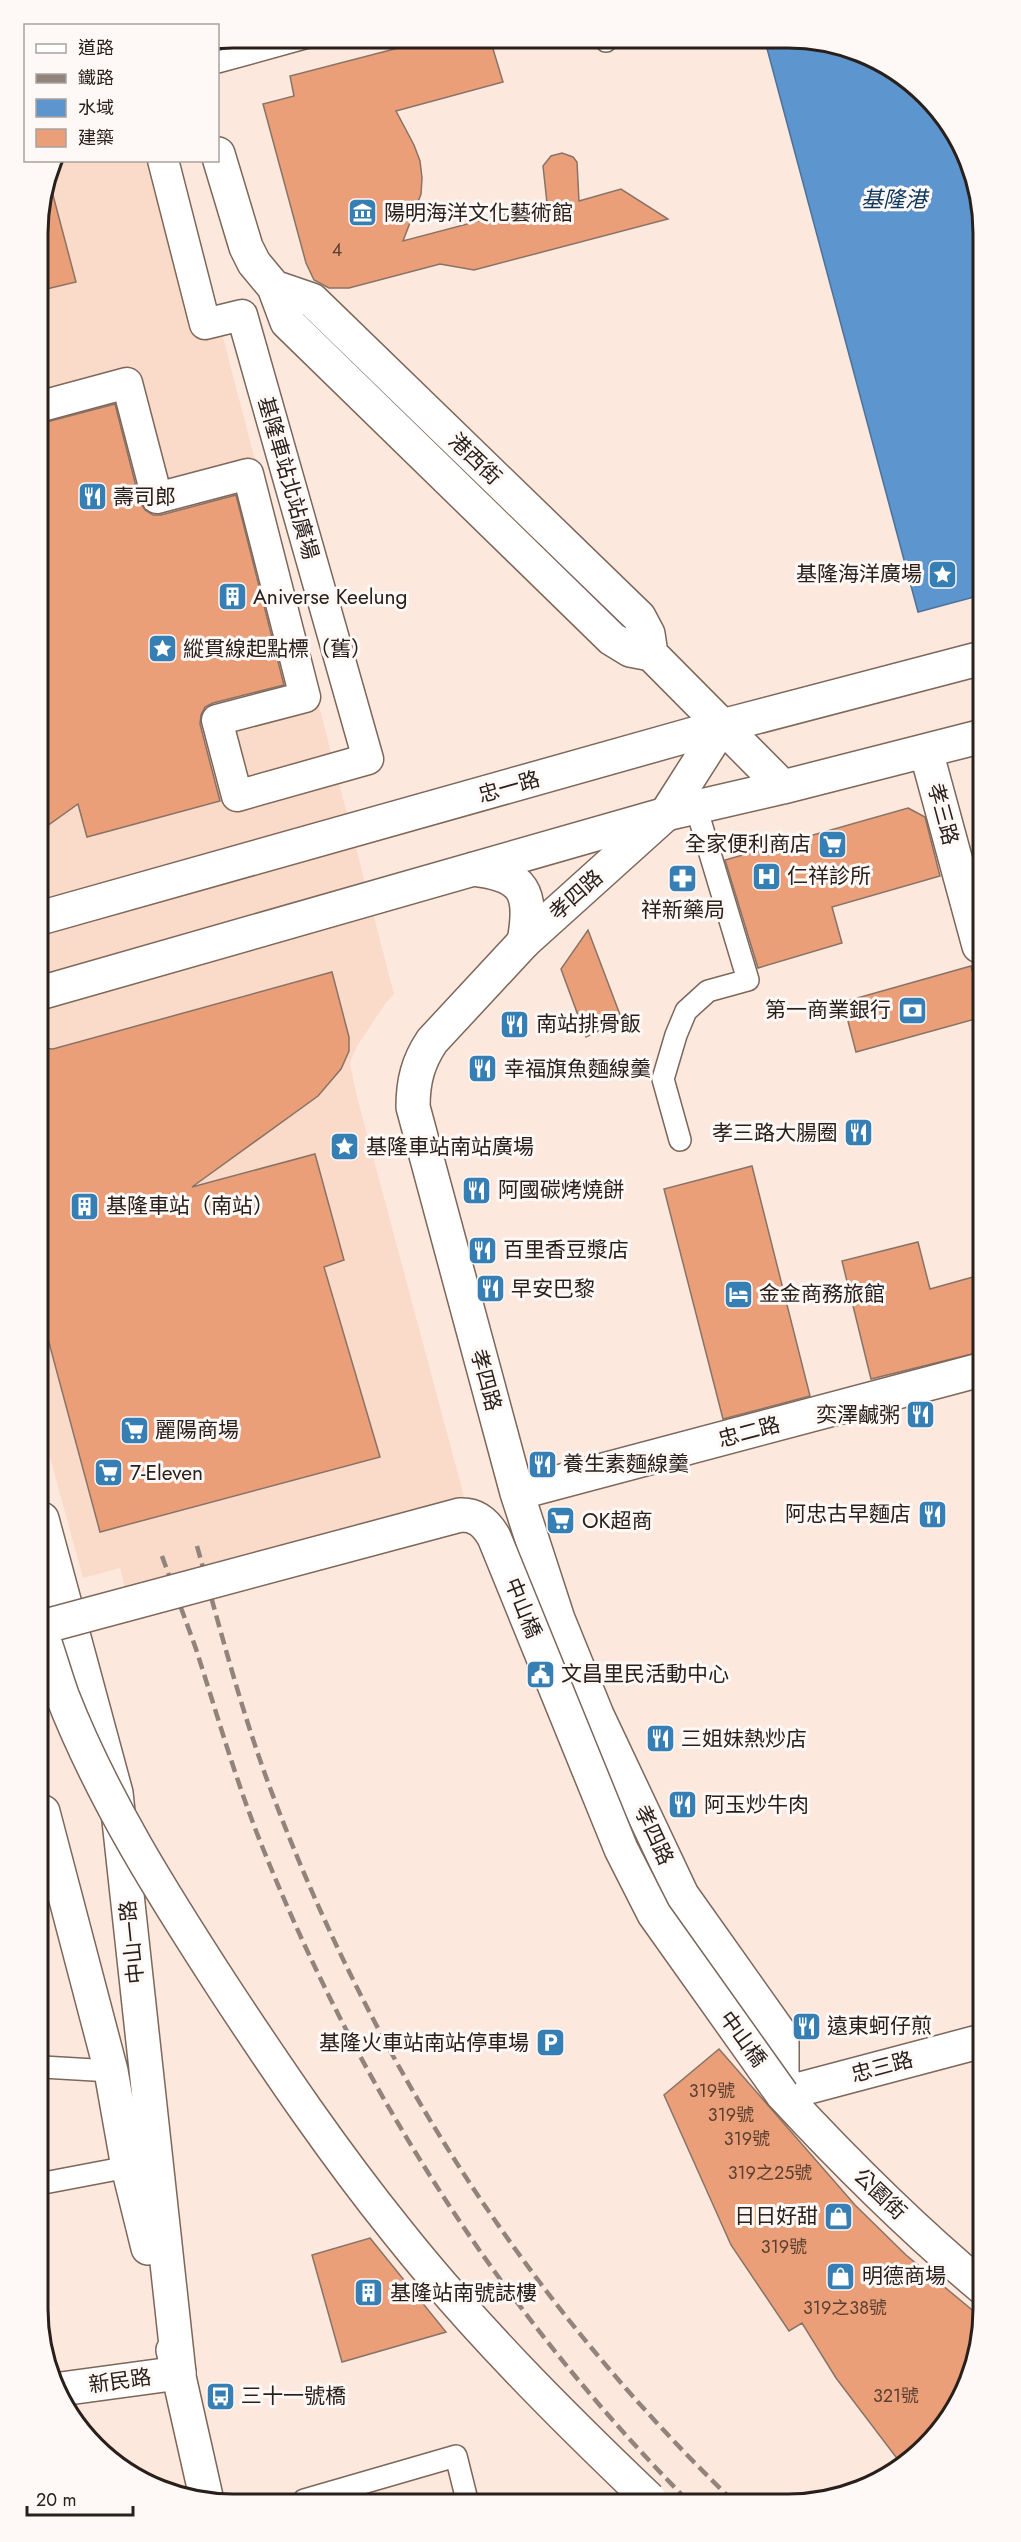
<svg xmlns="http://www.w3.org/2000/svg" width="1021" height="2542" font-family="Jost,'Noto Sans TC',sans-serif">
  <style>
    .built { fill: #fadac8 }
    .water { fill: #5d95cf; stroke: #4d7299; stroke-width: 1.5 }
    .building { fill: #eb9f78; stroke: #897367; stroke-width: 1.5 }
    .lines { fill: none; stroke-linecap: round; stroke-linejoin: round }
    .service-casing { stroke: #7d675b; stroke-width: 24 }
    .pedestrian-casing { stroke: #7d675b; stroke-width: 33 }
    .minor-casing { stroke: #7d675b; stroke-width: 36 }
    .tertiary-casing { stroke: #7d675b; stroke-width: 36 }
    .service { stroke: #fff; stroke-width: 21 }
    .pedestrian { stroke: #fff; stroke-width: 30 }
    .minor { stroke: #fff; stroke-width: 33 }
    .tertiary { stroke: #fff; stroke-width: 33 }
    .rail { stroke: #92847c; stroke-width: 4.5; stroke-dasharray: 12 6; stroke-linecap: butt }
    .tertiary-bridge-casing { stroke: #7d675b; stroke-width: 36; stroke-linecap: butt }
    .motorway-bridge-casing { stroke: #7d675b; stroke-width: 36; stroke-linecap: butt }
    .tertiary-bridge { stroke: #fff; stroke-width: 33 }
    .motorway-bridge { stroke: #fff; stroke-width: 33 }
    .labels { text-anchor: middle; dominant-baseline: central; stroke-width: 6; stroke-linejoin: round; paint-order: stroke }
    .number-label { font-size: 18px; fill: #5a4032 }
    .poi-label { font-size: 21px; fill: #29201b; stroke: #fef8f6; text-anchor: start }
    .street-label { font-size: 21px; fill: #29201b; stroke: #fef8f6 }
    .water-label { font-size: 22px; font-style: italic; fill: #0e385e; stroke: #fef8f6 }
    .rim { fill: none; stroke: #29201b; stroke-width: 3 }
  </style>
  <rect width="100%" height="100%" fill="#fce8dd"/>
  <path class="built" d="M54,161H177L394,994L385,1004L357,1046L350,1063L356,1093L467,1508L126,1592L120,1568L83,1578L41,1424L38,220Z"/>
  <path class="water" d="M765,41H826L917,86L957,135L977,183L978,596L918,612Z"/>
  <path class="building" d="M433,39H490L503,82L396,111L414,145L420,161L422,178L421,194L403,241L547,203L543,166L551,156L562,153L573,157L577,162L579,201L621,189L668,219L474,270L440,264L349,288H329L314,280L306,263L263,104L294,96L290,76Z
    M49,180L76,282L38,291V220Z
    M115,404L140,502L145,510L153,515H161L236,495L284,685L213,703L205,707L201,715L200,724L220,801L87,837L78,804L40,831L39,424Z
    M908,808L925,817L940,876L832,907L842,943L758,968L725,860Z
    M588,930L622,1020L586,1037L561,969Z
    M971,966L979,997V1018L856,1052L843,1002Z
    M332,972L349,1037V1051L341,1069L318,1096L192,1187L315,1154L344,1260L324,1267L380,1457L100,1532L41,1313L40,1048L53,1049Z
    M752,1166L810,1396L723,1419L664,1189Z
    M918,1242L930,1289L980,1275V1352L871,1379L842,1261Z
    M719,2049L855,2205L906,2255L983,2319L969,2384L935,2438L902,2465L836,2378L802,2323L789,2331L731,2245L664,2095Z
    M370,2238L446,2332L342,2362L312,2255Z"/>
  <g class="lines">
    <defs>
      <path id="service" d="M606,40V41
        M218,62L305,38
        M680,1140L663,1079L676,1035L686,1011L708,991L748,980L696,807
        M43,2067L111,2071
        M44,2183L128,2167
        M304,2500L456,2456L467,2500"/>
      <path id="pedestrian" d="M38,407L127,383L157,498L248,474L305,697L217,720L237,796L368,759L242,315L205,324L163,160"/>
      <path id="minor" d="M722,726L666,814L524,942L432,1041C418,1062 413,1081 413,1107L517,1493L558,1619L597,1715L682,1895L782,2036V2094
        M926,751L979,946
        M517,1493L980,1370
        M782,2094C845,2162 911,2228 983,2288
        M782,2094L982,2041
        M61,2389L179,2373"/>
      <path id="tertiary" d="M218,154L246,247L254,263L274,287L287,322L612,639L630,650L651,654L783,787
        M274,287L312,300L639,617L648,634L651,654
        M473,869C525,875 533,892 524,942
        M40,918L722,726L978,659
        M40,993L666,814L783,787L979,737
        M42,1519L116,1793L179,2373
        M43,1812L111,2071L128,2167L148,2248
        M173,2350L207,2501"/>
    </defs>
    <use href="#service" class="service-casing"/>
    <use href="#pedestrian" class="pedestrian-casing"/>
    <use href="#minor" class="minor-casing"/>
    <use href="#tertiary" class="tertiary-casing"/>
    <use href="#service" class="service"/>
    <use href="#pedestrian" class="pedestrian"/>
    <use href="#minor" class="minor"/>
    <use href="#tertiary" class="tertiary"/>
    <path class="rail" d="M197,1546C221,1632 243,1718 275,1801C375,2064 528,2302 730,2498
      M162,1556C173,1587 185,1618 196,1649C218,1717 237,1785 264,1851C361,2092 503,2313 686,2499"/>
    <defs>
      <path id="tertiary-bridge" d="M42,1627L460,1515C476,1514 486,1523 494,1537L621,1849L654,1914L782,2094"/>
      <path id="motorway-bridge" d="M42,1634C49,1654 55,1675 62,1695C103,1800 164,1896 225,1990C279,2072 334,2153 396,2230C472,2326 560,2414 649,2499"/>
    </defs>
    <use href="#tertiary-bridge" class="tertiary-bridge-casing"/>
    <use href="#motorway-bridge" class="motorway-bridge-casing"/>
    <use href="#tertiary-bridge" class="tertiary-bridge"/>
    <use href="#motorway-bridge" class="motorway-bridge"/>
  </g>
  <defs>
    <symbol id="museum-square" viewBox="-11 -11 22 22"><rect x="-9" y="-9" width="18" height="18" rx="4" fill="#367fb4" stroke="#fef8f6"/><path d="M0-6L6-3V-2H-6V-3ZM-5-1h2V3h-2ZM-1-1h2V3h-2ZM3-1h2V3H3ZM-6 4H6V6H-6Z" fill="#fff"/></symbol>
    <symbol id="restaurant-square" viewBox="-11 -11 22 22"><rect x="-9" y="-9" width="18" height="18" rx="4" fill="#367fb4" stroke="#fef8f6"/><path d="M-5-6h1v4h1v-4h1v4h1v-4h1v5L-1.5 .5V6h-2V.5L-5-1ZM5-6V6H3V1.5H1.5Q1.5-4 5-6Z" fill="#fff"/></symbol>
    <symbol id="sight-square" viewBox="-11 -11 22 22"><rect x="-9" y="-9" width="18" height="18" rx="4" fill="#367fb4" stroke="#fef8f6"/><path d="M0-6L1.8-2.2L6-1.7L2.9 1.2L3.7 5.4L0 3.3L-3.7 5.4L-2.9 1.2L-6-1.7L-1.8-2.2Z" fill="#fff"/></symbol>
    <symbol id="building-square" viewBox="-11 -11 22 22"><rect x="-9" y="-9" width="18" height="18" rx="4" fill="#367fb4" stroke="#fef8f6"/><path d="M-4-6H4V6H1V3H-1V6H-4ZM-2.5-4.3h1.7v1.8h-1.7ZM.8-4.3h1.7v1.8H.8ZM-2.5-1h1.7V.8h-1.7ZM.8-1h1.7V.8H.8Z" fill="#fff"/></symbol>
    <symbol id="supermarket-square" viewBox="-11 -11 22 22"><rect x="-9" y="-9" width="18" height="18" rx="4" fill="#367fb4" stroke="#fef8f6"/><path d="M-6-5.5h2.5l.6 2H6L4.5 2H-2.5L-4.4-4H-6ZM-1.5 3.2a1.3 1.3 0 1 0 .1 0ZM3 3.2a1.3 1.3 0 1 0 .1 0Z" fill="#fff"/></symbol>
    <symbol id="hospital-square" viewBox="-11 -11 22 22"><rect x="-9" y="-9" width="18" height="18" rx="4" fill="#367fb4" stroke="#fef8f6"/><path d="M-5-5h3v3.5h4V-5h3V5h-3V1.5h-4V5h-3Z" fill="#fff"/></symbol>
    <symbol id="pharmacy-square" viewBox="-11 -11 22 22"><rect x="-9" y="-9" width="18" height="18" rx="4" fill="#367fb4" stroke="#fef8f6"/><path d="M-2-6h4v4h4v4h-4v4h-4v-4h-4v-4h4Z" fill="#fff"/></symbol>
    <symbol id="bank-square" viewBox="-11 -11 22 22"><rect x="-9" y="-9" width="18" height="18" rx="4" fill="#367fb4" stroke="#fef8f6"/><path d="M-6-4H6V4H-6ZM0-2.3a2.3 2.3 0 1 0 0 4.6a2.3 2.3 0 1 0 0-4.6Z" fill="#fff"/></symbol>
    <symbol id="hotel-square" viewBox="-11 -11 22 22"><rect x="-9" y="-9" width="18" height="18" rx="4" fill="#367fb4" stroke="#fef8f6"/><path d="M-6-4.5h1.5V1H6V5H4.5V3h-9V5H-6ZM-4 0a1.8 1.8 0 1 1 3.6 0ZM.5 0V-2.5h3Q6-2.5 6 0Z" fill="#fff"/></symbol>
    <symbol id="civic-square" viewBox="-11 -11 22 22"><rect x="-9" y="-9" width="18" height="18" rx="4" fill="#367fb4" stroke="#fef8f6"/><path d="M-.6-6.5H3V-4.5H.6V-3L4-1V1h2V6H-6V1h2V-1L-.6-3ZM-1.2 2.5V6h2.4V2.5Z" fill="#fff"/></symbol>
    <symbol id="parking-square" viewBox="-11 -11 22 22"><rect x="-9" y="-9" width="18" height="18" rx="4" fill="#367fb4" stroke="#fef8f6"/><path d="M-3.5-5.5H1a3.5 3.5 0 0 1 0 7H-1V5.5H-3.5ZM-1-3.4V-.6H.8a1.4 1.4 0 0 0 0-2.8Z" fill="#fff"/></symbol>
    <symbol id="shop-square" viewBox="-11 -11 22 22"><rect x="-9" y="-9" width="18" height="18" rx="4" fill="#367fb4" stroke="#fef8f6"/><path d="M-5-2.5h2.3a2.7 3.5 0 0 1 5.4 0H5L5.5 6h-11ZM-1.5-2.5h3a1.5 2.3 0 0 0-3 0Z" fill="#fff"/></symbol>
    <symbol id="bus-square" viewBox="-11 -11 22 22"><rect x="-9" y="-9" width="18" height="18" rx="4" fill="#367fb4" stroke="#fef8f6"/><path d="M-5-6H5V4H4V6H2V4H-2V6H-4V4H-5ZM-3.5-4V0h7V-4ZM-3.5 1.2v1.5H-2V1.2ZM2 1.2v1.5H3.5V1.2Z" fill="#fff"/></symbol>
  </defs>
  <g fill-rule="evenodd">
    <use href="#museum-square" x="346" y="196" width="33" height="33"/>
    <use href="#restaurant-square" x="76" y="480" width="33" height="33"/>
    <use href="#sight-square" x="926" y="558" width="33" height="33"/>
    <use href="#building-square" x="216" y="580" width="33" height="33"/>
    <use href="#sight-square" x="146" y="632" width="33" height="33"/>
    <use href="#supermarket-square" x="816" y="828" width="33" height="33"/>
    <use href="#hospital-square" x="750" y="860" width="33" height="33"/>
    <use href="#pharmacy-square" x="666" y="862" width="33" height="33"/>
    <use href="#bank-square" x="896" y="994" width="33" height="33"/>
    <use href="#restaurant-square" x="498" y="1008" width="33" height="33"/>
    <use href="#restaurant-square" x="466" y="1052" width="33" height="33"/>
    <use href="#restaurant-square" x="842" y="1116" width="33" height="33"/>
    <use href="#sight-square" x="328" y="1130" width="33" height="33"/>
    <use href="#restaurant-square" x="460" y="1174" width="33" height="33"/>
    <use href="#building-square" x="68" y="1190" width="33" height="33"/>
    <use href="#restaurant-square" x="466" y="1234" width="33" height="33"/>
    <use href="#restaurant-square" x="474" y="1272" width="33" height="33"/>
    <use href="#hotel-square" x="722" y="1278" width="33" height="33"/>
    <use href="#restaurant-square" x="904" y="1398" width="33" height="33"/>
    <use href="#supermarket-square" x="118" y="1414" width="33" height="33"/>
    <use href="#restaurant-square" x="526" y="1448" width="33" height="33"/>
    <use href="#supermarket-square" x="92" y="1456" width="33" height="33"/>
    <use href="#restaurant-square" x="916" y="1498" width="33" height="33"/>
    <use href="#supermarket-square" x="544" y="1504" width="33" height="33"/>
    <use href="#civic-square" x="524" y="1658" width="33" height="33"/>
    <use href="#restaurant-square" x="644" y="1722" width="33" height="33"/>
    <use href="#restaurant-square" x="666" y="1788" width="33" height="33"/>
    <use href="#restaurant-square" x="790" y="2010" width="33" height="33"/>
    <use href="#parking-square" x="534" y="2026" width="33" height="33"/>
    <use href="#shop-square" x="822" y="2200" width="33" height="33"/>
    <use href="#shop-square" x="824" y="2260" width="33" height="33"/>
    <use href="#building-square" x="352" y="2276" width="33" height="33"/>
    <use href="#bus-square" x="204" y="2380" width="33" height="33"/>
  </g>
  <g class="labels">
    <g class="number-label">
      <text x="337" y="250">4</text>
      <text x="712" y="2091">319號</text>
      <text x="731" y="2115">319號</text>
      <text x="747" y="2139">319號</text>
      <text x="770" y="2173">319之25號</text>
      <text x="784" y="2247">319號</text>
      <text x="845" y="2308">319之38號</text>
      <text x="896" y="2396">321號</text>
    </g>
    <g class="poi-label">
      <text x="384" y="213">陽明海洋文化藝術館</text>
      <text x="113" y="497">壽司郎</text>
      <text x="922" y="574" text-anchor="end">基隆海洋廣場</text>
      <text x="253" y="597">Aniverse Keelung</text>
      <text x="183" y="649">縱貫線起點標（舊）</text>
      <text x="811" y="844" text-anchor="end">全家便利商店</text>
      <text x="787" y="876">仁祥診所</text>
      <text x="683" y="910" text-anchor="middle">祥新藥局</text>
      <text x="891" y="1010" text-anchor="end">第一商業銀行</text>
      <text x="536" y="1024">南站排骨飯</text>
      <text x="504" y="1069">幸福旗魚麵線羹</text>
      <text x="838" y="1133" text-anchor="end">孝三路大腸圈</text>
      <text x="366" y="1147">基隆車站南站廣場</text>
      <text x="498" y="1190">阿國碳烤燒餅</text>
      <text x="106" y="1206">基隆車站（南站）</text>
      <text x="503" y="1250">百里香豆漿店</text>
      <text x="511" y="1289">早安巴黎</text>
      <text x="759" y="1294">金金商務旅館</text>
      <text x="900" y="1415" text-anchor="end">奕澤鹹粥</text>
      <text x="155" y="1430">麗陽商場</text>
      <text x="563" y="1464">養生素麵線羹</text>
      <text x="130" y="1473">7-Eleven</text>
      <text x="911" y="1514" text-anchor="end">阿忠古早麵店</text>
      <text x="582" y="1521">OK超商</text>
      <text x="561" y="1674">文昌里民活動中心</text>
      <text x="681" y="1739">三姐妹熱炒店</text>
      <text x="704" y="1805">阿玉炒牛肉</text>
      <text x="827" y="2026">遠東蚵仔煎</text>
      <text x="529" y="2043" text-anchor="end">基隆火車站南站停車場</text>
      <text x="818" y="2216" text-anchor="end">日日好甜</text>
      <text x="862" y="2276">明德商場</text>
      <text x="390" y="2293">基隆站南號誌樓</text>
      <text x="241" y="2396">三十一號橋</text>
    </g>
    <g class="street-label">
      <text transform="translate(475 459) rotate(44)">港西街</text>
      <text transform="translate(288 478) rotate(74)">基隆車站北站廣場</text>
      <text transform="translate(509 787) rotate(-16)">忠一路</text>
      <text transform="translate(943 814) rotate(75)">孝三路</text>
      <text transform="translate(576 895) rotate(-42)">孝四路</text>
      <text transform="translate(486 1380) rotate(75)">孝四路</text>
      <text transform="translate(749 1432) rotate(-15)">忠二路</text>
      <text transform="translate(523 1608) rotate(68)">中山橋</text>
      <text transform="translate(654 1835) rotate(65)">孝四路</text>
      <text transform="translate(132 1942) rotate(-96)">中山一路</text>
      <text transform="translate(743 2039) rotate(54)">中山橋</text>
      <text transform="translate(882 2067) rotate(-15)">忠三路</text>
      <text transform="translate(880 2194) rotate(44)">公園街</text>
      <text transform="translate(120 2381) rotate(-8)">新民路</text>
    </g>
    <g class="water-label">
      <text x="894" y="199">基隆港</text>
    </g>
  </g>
  <path d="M0 0H1021V2542H0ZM233 48H788A185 185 0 0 1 973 233V2309A185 185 0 0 1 788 2494H233A185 185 0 0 1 48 2309V233A185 185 0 0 1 233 48Z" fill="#fef8f6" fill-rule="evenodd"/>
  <path class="rim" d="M233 48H788A185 185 0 0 1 973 233V2309A185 185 0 0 1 788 2494H233A185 185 0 0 1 48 2309V233A185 185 0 0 1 233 48Z"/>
  <rect x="24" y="24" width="195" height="138" fill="#fef8f6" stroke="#a9a29e" stroke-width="1.5"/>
  <rect x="36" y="44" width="30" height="9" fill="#ffffff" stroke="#a9a29e" stroke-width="1.5"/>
  <text x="78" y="54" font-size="18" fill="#29201b">道路</text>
  <rect x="36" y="74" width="30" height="9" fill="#92847c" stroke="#a9a29e" stroke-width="1.5"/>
  <text x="78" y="84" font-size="18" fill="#29201b">鐵路</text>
  <rect x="36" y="99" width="30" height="18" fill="#5d95cf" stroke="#a9a29e" stroke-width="1.5"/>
  <text x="78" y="114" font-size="18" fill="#29201b">水域</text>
  <rect x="36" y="129" width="30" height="18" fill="#eb9f78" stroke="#a9a29e" stroke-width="1.5"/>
  <text x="78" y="144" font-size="18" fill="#29201b">建築</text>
  <path d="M27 2506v9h106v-9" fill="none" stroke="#29201b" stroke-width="3"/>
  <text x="36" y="2506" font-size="18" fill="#29201b" stroke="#fef8f6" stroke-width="4.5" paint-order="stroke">20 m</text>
</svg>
